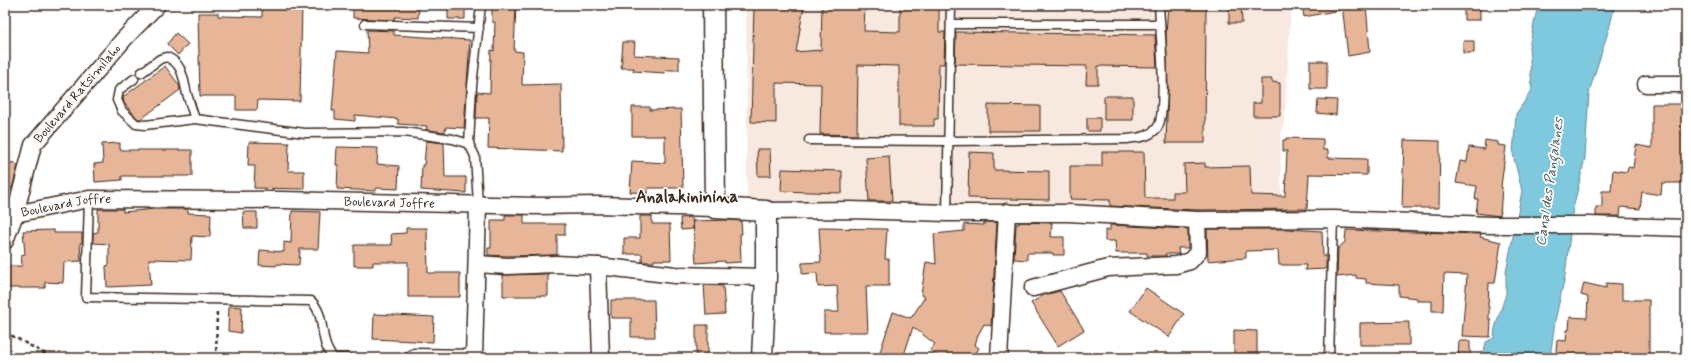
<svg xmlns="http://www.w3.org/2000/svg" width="1691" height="363" font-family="Mynerve,sans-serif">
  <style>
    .built { fill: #f8e9e0 }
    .water { fill: #7fc9df; stroke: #648992 }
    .building { fill: #e7b698; stroke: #3b2a1e }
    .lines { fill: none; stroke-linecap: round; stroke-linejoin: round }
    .service-casing { stroke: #3b2a1e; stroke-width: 11 }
    .minor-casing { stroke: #3b2a1e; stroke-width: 19 }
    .tertiary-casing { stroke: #3b2a1e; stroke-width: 23 }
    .path { stroke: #3b2a1e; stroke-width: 2.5; stroke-dasharray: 4 3; stroke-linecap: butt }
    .service { stroke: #fff; stroke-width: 8 }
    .minor { stroke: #fff; stroke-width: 16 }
    .tertiary { stroke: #fff; stroke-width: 20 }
    .labels { text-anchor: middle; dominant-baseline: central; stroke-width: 3.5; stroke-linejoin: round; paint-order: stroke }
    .street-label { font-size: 13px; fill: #3b2a1e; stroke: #fff }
    .water-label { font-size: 14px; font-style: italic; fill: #4f5a58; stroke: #fff }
    .district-label { font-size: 17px; font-weight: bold; fill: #3b2a1e; stroke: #fff }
  </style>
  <rect width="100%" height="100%" fill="#fff"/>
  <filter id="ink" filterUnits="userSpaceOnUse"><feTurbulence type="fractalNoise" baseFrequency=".025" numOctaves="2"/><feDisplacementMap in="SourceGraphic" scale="8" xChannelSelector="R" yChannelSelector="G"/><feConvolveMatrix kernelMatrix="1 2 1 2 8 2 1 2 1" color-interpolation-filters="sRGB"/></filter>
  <g filter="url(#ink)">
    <path class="built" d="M746,5H1291L1285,117L1280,141L1282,212L747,215Z"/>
    <path class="water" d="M1538,5H1615L1609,29L1589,92L1585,158L1573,209L1565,276L1555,321L1550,358H1483L1486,342L1494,338L1495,328L1506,294V272L1522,191L1513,154L1516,114L1532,90L1529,47Z"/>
    <path class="building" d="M262,5H302L300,101L258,100L257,110H236V96H200L198,13H218V16L262,17Z
      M353,5H419L418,18L395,17L394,20L353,18Z
      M448,5H465V19H448Z
      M492,5H516L514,51L523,52L522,85L561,84L562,151L488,148L489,118H476L477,92L490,93L491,50L494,51L495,22H492Z
      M754,5H804L796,52L821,50L822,5H865L864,31L900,32V5H939V32H945L944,64H939L938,119H934V126H899V66L858,65L857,135L820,134L821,84L776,83V123L751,122Z
      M1168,5H1206L1205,143H1166L1168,89L1166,35Z
      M1229,5H1241L1242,23H1229Z
      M1302,5H1340V10L1304,17Z
      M1342,5H1366L1370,52L1348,56Z
      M1464,5H1480V20H1464Z
      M367,30L394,31V35L470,40L464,128L446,127L445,132L426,130L427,126L398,124V119L355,115V121L335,119V111H332L337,51L368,53Z
      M956,32L1155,35L1157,67L1098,66V84H1086L1087,66L955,64Z
      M176,33L188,44L178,55L167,44Z
      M1463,41H1474V53H1463Z
      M623,42H635L634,55L679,57V70H666L665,73L633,71L634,68H621Z
      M1310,61H1327V89H1310Z
      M165,66L179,85L180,90L141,119H138L124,103L123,97Z
      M1261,79H1272V82L1280,83V116H1253V103H1261Z
      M1104,96H1133V120H1104Z
      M1318,99L1337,100L1336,115L1317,113Z
      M1652,104H1685L1686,183H1662L1661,195L1642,192L1640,209L1621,207L1620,216H1596V207H1602V191H1611L1613,170L1627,172L1628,167L1633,168L1636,145L1652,148Z
      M988,105L1040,106V131H988Z
      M632,107H650V110L681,109L683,188H648V193L630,192L632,161L665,163V136H632Z
      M1087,118H1100V131H1087Z
      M1286,138L1323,139V150H1328V158L1367,159V175L1309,174L1307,209L1197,210L1110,206V200L1070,199V166H1102V152H1144L1145,198H1173V192H1185L1184,164L1205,163V167L1250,166L1251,195L1285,196L1287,151H1283V140H1286Z
      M1404,140L1440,141L1439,208H1402Z
      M1485,140L1498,142V145L1506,146L1501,187H1502L1500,216L1476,213L1478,199H1475L1477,186L1456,183L1460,161L1467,162L1469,147L1484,149Z
      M426,141L444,143L445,177H466V193L421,190L422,165H424Z
      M249,142L289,143L288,171H304V189L254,188L255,166H248Z
      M120,143V150H192V176H122V180L95,182L94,164L103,163L102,144Z
      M337,147L378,148L377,164L399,166L398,189L376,188V191L337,189L338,165H336Z
      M757,149H770L771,176H758Z
      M969,152L994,153V170L1049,171V200L968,198Z
      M889,156L892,201H869L866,158Z
      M12,162L18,165L13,185L5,199V167L8,169Z
      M782,169L842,171V193L781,191Z
      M98,209H123V212L155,209H188V213L211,214L210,237L192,236L191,260L149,259L151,285L107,287L106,266L109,265V244L93,243V233L98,232Z
      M292,211L320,212L318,249H300L299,265L277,264L276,266L259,265L260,250L284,252V242L291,243Z
      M243,212H257V228H244Z
      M505,215H524V224H565V235H557V255L507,256L488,255V248H491V220H505Z
      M640,216H652V224H670L671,260H654V262H642V254H624V238H640Z
      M692,217L693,229L681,230L680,218Z
      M729,220L741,221L742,234H740L741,262L725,263V261L696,263L693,221Z
      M984,222H997L991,326L984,324L978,335L975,345L979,348L973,358H940L930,350L935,344L913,327L903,358H878L893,312L911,318L925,297L921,295L926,262L936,264L934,234L964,231V224L984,225Z
      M1019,222L1052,223L1051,237H1064V255H1053V253H1027V260L1014,259L1016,224H1019Z
      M1110,225L1188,229V248H1178L1179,254H1165L1166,256H1147V253H1116L1115,241H1105V230H1110Z
      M406,228H427L428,273H460V297H408V262H373V266H354V245H392L391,234L406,233Z
      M819,228L887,229L885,259H889V286H866L868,332H824V312H839L837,286L818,287L817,273L802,274V263L821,262Z
      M1207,229H1288L1322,231L1323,257L1326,255V269L1305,270L1306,265H1279L1278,250L1246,251V258L1208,261Z
      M54,230V233H82V243H80L81,261L64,262L63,283L45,282V288H6V266H22L21,255L25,254L23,231Z
      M1346,230L1481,234L1480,237L1501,242L1495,283H1489L1488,307H1489V320H1491L1490,337L1462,336L1467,275L1444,274L1443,311H1432V301H1417V298L1399,296V285L1366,283V279L1356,278V275L1337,277L1338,248L1345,242Z
      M548,274V296H503V275Z
      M1584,283L1606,288V283L1622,284V300H1649V358H1602L1568,355L1569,358H1557L1556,350L1557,340L1566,341L1567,330H1569L1570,317L1587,318L1588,297L1581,295Z
      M704,285L723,286L725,314L706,315Z
      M1146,288L1184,314L1169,337L1130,311Z
      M1060,291L1084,330L1058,346L1031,303L1044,295Z
      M611,300H654L655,337H631V318H611Z
      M229,306L242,307L241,333L228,331Z
      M374,314L434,317L433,342L373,339Z
      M1409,322V345H1360V323Z
      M696,325H708V358H696Z
      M1234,330L1257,331V358H1234Z
      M1459,341H1470V358H1458Z"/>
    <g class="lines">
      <defs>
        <path id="service" d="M365,24L479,28
          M951,24H1160
          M141,73L160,59L167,57C183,64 183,78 187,94C190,103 192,111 195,119
          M134,79L119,90L117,100L122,111L136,124L145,125L195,119L305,133L404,132L453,139L469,144L475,156L478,204
          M809,140L949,141L1127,139C1140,137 1148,138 1157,128C1168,115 1160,26 1159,5
          M469,144L472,86L481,5
          M89,199L86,297L311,301C327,315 318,344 334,358H348
          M947,213L951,5
          M407,358L414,353L474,354
          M1329,358L1333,219"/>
        <g id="minor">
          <path d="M1646,84H1686"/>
          <path d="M766,211L851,210L947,213H1068L1197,220L1333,219L1491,225H1589L1686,228"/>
          <path id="s1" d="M15,214L89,199L283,200L538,206L596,205L715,208"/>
          <path id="s2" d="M5,241L15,214L33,145L124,39L157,5"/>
          <path d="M477,264L507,266L555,264L598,266L675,275L766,277"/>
          <path d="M598,266L601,358"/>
          <path d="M1033,288L1108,268L1176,265L1190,261L1198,252L1197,220"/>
          <path d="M474,358L478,204"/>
          <path d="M999,358L1007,212"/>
        </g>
        <path id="tertiary" d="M713,5L715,208L766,211V277L762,358"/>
      </defs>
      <use href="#service" class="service-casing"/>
      <use href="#minor" class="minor-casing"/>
      <use href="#tertiary" class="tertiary-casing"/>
      <path class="path" d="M5,332L53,358
        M216,358L217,309"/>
      <use href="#service" class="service"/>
      <use href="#minor" class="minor"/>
      <use href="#tertiary" class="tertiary"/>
    </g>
  </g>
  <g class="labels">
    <g class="street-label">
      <text stroke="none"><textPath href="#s2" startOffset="168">Boulevard Ratsimilaho</textPath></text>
      <text stroke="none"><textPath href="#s1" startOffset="376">Boulevard Joffre</textPath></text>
      <text stroke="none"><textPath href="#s1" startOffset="52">Boulevard Joffre</textPath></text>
    </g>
    <g class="water-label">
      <text transform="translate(1550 182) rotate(-82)">Canal des Pangalanes</text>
    </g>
    <g class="district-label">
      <text x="687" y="197">Analakininina</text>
    </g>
  </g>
  <rect width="1691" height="363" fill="none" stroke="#fff" stroke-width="20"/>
  <rect x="10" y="10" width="1671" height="343" fill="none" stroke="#3b2a1e" stroke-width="1.5" filter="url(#ink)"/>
</svg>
